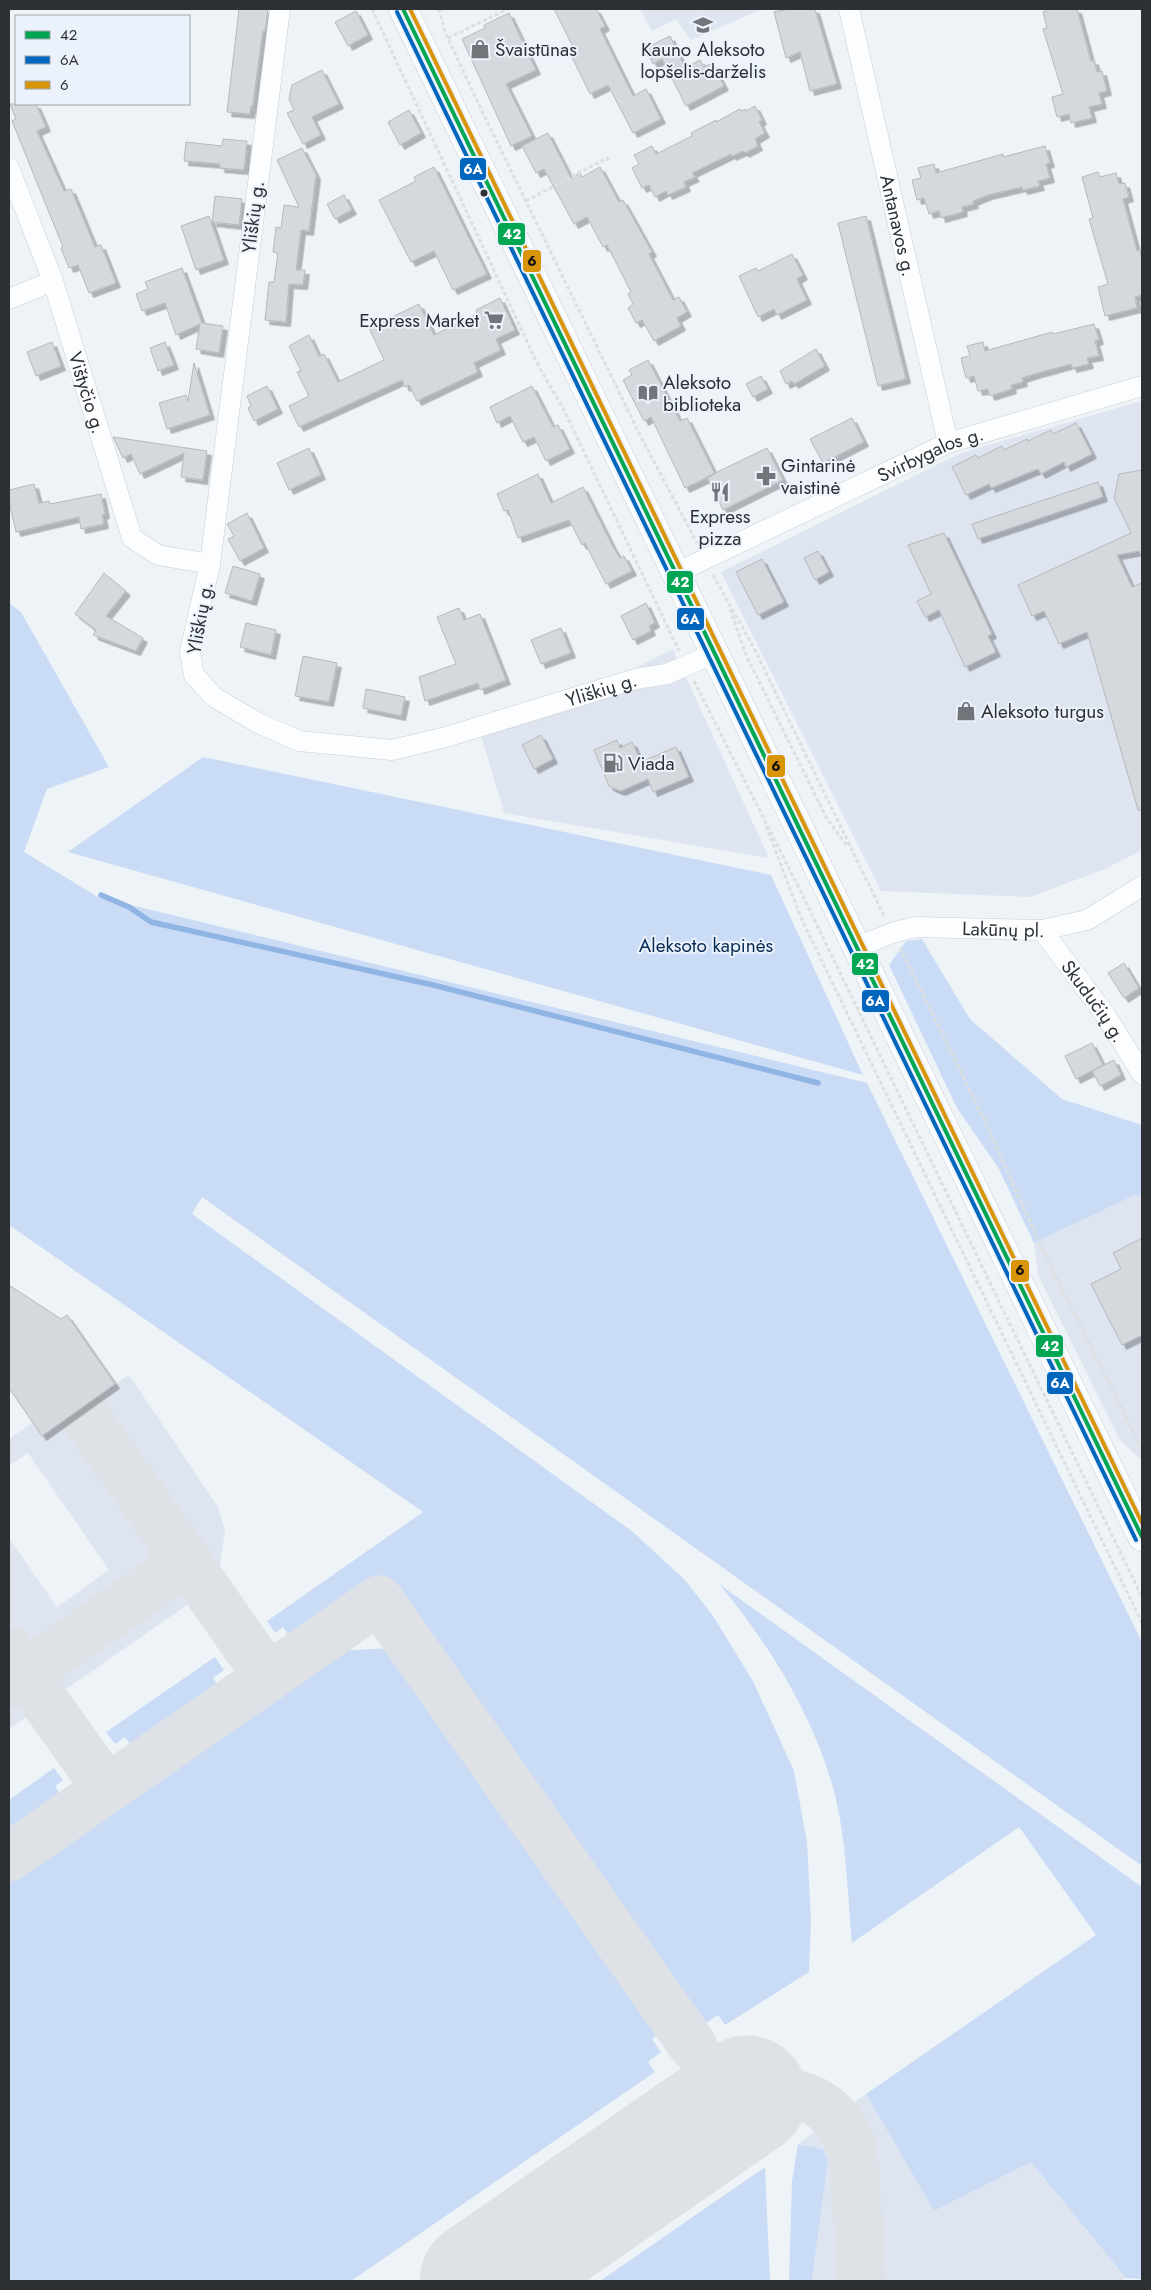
<svg xmlns="http://www.w3.org/2000/svg" width="1151" height="2290" font-family="Jost,sans-serif">
  <style>
    .built { fill: #dee5f0 }
    .green { fill: #cadcf5 }
    .lines { fill: none; stroke-linecap: round; stroke-linejoin: round }
    .stream { stroke: #90b4e4; stroke-width: 5.5 }
    .taxiway { stroke: #dee2e6; stroke-width: 49 }
    .runway { stroke: #dee2e6; stroke-width: 121 }
    .building { fill: #d5d8dc; stroke: #b5b9bd; filter: url(#shadow) }
    .minor-casing { stroke: #cbced2; stroke-width: 21 }
    .primary-casing { stroke: #cbced2; stroke-width: 29 }
    .path { stroke: #dddfdf; stroke-width: 3; stroke-dasharray: 4 2.5; stroke-linecap: butt }
    .minor { stroke: #fcfdfe; stroke-width: 20 }
    .primary { stroke: #fcfdfe; stroke-width: 28 }
    .bus-1-casing { stroke: #ebf2fb; stroke-width: 8 }
    .bus-2-casing { stroke: #ebf2fb; stroke-width: 8 }
    .bus-3-casing { stroke: #ebf2fb; stroke-width: 8 }
    .bus-1 { stroke: #00a651; stroke-width: 4 }
    .bus-2 { stroke: #0065bd; stroke-width: 4 }
    .bus-3 { stroke: #d99408; stroke-width: 4 }
    .bus-dot { fill: #2d3033; stroke: #ebf2fb; stroke-width: 2 }
    .labels { text-anchor: middle; dominant-baseline: central; stroke-width: 4; stroke-linejoin: round; paint-order: stroke }
    .poi-label { font-size: 19px; fill: #2d3033; stroke: #ebf2fb; text-anchor: start }
    .street-label { font-size: 19px; fill: #2d3033; stroke: #ebf2fb }
    .park-label { font-size: 19px; fill: #082b54; stroke: #ebf2fb }
    .line-badge { stroke: #ebf2fb; stroke-width: 2 }
    .badge-label { font-size: 14px; text-anchor: middle; font-weight: bold; fill: #fff }
    .pale-badge-label { font-size: 14px; text-anchor: middle; font-weight: bold; fill: #111 }
  </style>
  <defs>
    <filter id="shadow"><feDropShadow dx="4.5" dy="4.5" stdDeviation="0" flood-color="#0004"/></filter>
  </defs>
  <rect width="100%" height="100%" fill="#eef3f8"/>
  <path class="built" d="M640,9H762L691,40L676,19L652,31Z
    M1142,401V850L1105,869L1030,897L881,891L721,572L961,453Z
    M673,649L769,858L504,813L476,718L635,668Z
    M1135,1195L1142,1197V1461L1120,1440L1038,1275L1034,1243Z
    M129,1375L218,1507L225,1531L219,1573L207,1591L9,1729V1538L57,1607L109,1570L28,1453L9,1466V1439L33,1422L42,1435Z
    M866,2094L934,2211L1031,2162L1126,2278L1121,2281H812L828,2160L823,2149L798,2144Z"/>
  <path class="green" d="M9,603L21,612L109,767L47,789L24,852L98,897L867,1083L1142,1642V1866L202,1197L192,1214L633,1532L685,1580L713,1616L753,1681L794,1771L807,1842L811,1920L809,1972L725,2025L718,2015L706,2023L696,2008L686,2015L383,1575L291,1639L283,1627L275,1633L267,1621L423,1512L9,1225Z
    M203,757L771,875L863,1075L68,852Z
    M922,939L970,1019L1062,1099L1142,1125V1197L1135,1195L1034,1243L999,1169L957,1108L889,965L906,941Z
    M719,1584L1142,1887V2279L1126,2278L1031,2162L934,2211L866,2094L1096,1935L1019,1827L852,1943C848,1901 847,1856 839,1814C824,1732 772,1647 719,1584Z
    M394,1648L660,2033L652,2039L661,2052L648,2062L655,2072L351,2281H9V1877L334,1651Z
    M215,1657L224,1670L213,1678L220,1689L133,1749L125,1737L115,1744L106,1732Z
    M54,1768L63,1780L55,1786L63,1798L9,1836V1800Z
    M798,2144L823,2149L828,2160L812,2281H789L792,2181Z
    M765,2167L770,2281H600Z"/>
  <g class="lines">
    <path class="stream" d="M101,895L129,907L151,922L433,985L818,1083"/>
    <path class="taxiway" d="M80,1409L268,1677
      M9,1651L107,1789
      M9,1685L160,1580L170,1567L176,1547
      M9,1857L379,1600L693,2046
      M747,2096C792,2085 833,2098 850,2144C856,2160 854,2183 856,2201C859,2228 862,2254 862,2281"/>
    <path class="runway" d="M480,2281L747,2096"/>
  </g>
  <path class="building" d="M239,9H268L265,31L263,30L252,110L251,106L250,114L227,112Z
    M554,9H596L605,26L600,29L633,96L646,89L661,119L633,133L608,85L590,94L568,49L573,47Z
    M788,9H815L837,84L810,91L800,52L786,58L774,12Z
    M1045,9H1077L1091,61L1094,60L1097,72L1102,71L1107,91L1099,93L1102,104L1089,107L1092,118L1071,123L1069,114L1057,117L1052,97L1063,94L1043,29L1047,28L1043,12L1046,11Z
    M356,11L368,35L348,46L335,22Z
    M509,13L536,70L506,84L532,136L511,146L462,39L485,28L484,25Z
    M670,36L685,68L700,60L704,67L712,63L724,86L686,106L662,59L653,64L646,48Z
    M322,70L339,104L312,117L321,135L303,144L287,113L294,110L289,99L292,85Z
    M10,104H36L46,127L37,131L64,191L71,189L95,247L101,245L116,283L89,293L78,265L69,268L61,248L63,247L12,121L16,119Z
    M755,106L762,120L759,122L765,133L755,139L758,146L745,153L743,151L732,156L731,154L692,173L695,177L684,182L686,187L668,195L666,191L655,197L649,185L642,188L632,168L639,164L634,155L652,146L656,154L692,136L691,133L716,120V122L740,109L741,111L745,109L746,111Z
    M409,110L421,133L400,145L388,122Z
    M548,133L571,178L580,173L582,177L600,167L619,202L623,200L652,252L649,254L673,300L679,297L687,312L677,318L681,326L654,341L642,320L636,323L628,308L633,304L628,294L631,292L607,245L603,247L587,217L574,224L544,169L536,173L522,146Z
    M223,139L247,141L244,170L220,168V164L184,161L186,142L222,146Z
    M1045,146L1050,163L1046,164L1050,178L1038,181L1040,186L1023,190L1022,187L988,195L973,201L974,204L962,207L963,212L941,218L939,211L929,214L924,198L917,200L912,180L921,178L918,168L934,164L936,173L1003,154V157Z
    M302,148L316,175L309,231L301,230L296,270H305L303,285L289,284L286,322L265,320L269,282H274L278,253L273,252L276,227L281,228L284,205L299,207L277,160Z
    M434,167L487,274L453,290L434,251L411,262L379,200L416,181L414,177Z
    M1098,172L1100,177L1116,173L1119,184L1125,183L1129,197L1123,199L1137,251L1140,250L1142,260V295L1135,297L1137,308L1105,316L1098,287L1108,284L1089,219L1093,218L1082,177Z
    M344,195L352,210L335,219L327,204Z
    M215,196L242,199L239,225L212,222Z
    M209,216L224,260L196,270L181,226Z
    M866,216L906,379L878,386L838,223Z
    M792,254L803,275L797,279L807,300L777,315L774,309L758,317L739,276L756,268L758,271Z
    M182,268L202,323L223,326L219,353L196,349L200,324L176,335L165,303L142,311L136,294L148,289L145,282Z
    M500,298L515,330L496,339L501,350L474,363L478,372L417,401L409,385L405,387L402,380L299,427L289,406L309,396L297,372L301,371L289,346L309,335L319,356L324,354L338,382L384,360L369,328L419,304L434,335L477,314L476,310Z
    M1094,324L1099,340L1095,341L1099,356L1087,358L1089,364L1072,368L1071,364L1038,373L1022,378L1023,382L1011,385L1012,389L990,396L988,389L978,391L974,376L966,378L961,358L970,356L967,346L983,342L985,351L1052,332L1053,334Z
    M52,342L61,366L36,376L27,352Z
    M165,342L174,365L158,371L150,348Z
    M816,349L825,366L794,384L792,381L786,384L780,371Z
    M648,360L680,421L687,418L715,474L685,488L651,417L644,421L623,380L632,375L629,370Z
    M194,363L210,415L167,429L159,403L186,395L188,401Z
    M761,376L768,389L753,397L746,384Z
    M267,386L278,409L254,421L248,408L251,406L247,396Z
    M532,386L553,427L558,425L570,449L546,461L534,437L523,442L510,416L497,423L490,407Z
    M852,418L864,442L823,463L810,439Z
    M1076,423L1092,454L1066,467L1064,462L1041,474L1038,469L991,488L989,484L966,495L952,467L976,455L978,458L1002,446L1004,450L1027,439L1028,441L1051,430L1053,434Z
    M113,437L207,451L203,480L181,477L184,453L140,474L131,454L123,458Z
    M309,448L321,475L289,490L277,463Z
    M767,448L783,480L723,510L707,477Z
    M1142,470V558L1139,551L1117,555L1132,587L1142,583V810H1138L1087,632L1059,644L1044,611L1032,616L1018,585L1131,533L1114,498L1119,474Z
    M538,474L551,503L583,487L613,547L620,558L624,556L632,571L606,584L585,543L582,545L569,520L518,538L508,510L504,511L497,494Z
    M1098,482L1103,497L978,539L972,524Z
    M34,484L39,503L49,501L50,504L101,494L105,514L102,515L104,524L81,529L79,517L16,532L9,502V490Z
    M247,513L264,548L240,561L228,539L234,536L227,524Z
    M944,533L992,634L988,636L996,652L965,667L939,610L925,617L917,601L931,594L908,545Z
    M818,551L829,572L815,580L804,558Z
    M762,559L784,602L758,615L736,572Z
    M233,566L260,574L252,601L225,593Z
    M104,573L126,591L106,616L143,638L136,651L93,635L96,630L75,614Z
    M646,603L655,623L649,626L651,631L633,640L621,616Z
    M459,608L464,620L480,614L506,680L480,690L478,683L425,701L419,677L456,664L437,617Z
    M246,623L276,630L271,655L240,647Z
    M561,628L571,653L541,664L531,640Z
    M303,656L337,663L329,702L295,696Z
    M366,689L405,697L401,716L363,708Z
    M541,735L553,759L534,769L522,745Z
    M617,740L620,748L632,742L641,762L676,747L689,777L653,792L648,779L621,791L615,789L609,786L594,750Z
    M1124,963L1139,988L1124,998L1108,973Z
    M1092,1043L1103,1065L1076,1079L1065,1056Z
    M1114,1060L1121,1075L1100,1086L1092,1071Z
    M1142,1238V1335L1122,1345L1091,1284L1121,1269L1113,1253Z
    M9,1285L61,1319L67,1315L115,1384L42,1436L9,1388Z"/>
  <g class="lines">
    <defs>
      <g id="minor">
        <path id="s1" d="M280,9L210,564L190,652L194,675L214,697L258,723L299,741L392,750L446,737L635,679L667,674L715,653"/>
        <path id="s2" d="M849,9L948,443"/>
        <path id="s3" d="M9,168L53,281L132,538L158,555L210,564"/>
        <path d="M9,299L53,281"/>
        <path id="s4" d="M676,573L948,443L1142,386"/>
        <path id="s5" d="M1042,930L1106,1016L1142,1074"/>
        <path id="s6" d="M858,947L892,933L915,927L1042,930L1087,920L1142,886"/>
      </g>
      <path id="primary" d="M403,9L1142,1537"/>
    </defs>
    <use href="#minor" class="minor-casing"/>
    <use href="#primary" class="primary-casing"/>
    <path class="path" d="M372,9L539,367L563,408L679,651
      M439,9L445,32L480,107L639,433L697,543
      M448,38L508,9
      M1141,50L1142,49
      M526,201L607,158L609,162
      M713,575L754,648L885,918
      M730,609L747,657L827,819L848,847
      M694,681L801,892L1142,1597
      M766,826L801,918L1142,1623
      M900,948L985,1121L1045,1255L1142,1449"/>
    <use href="#minor" class="minor"/>
    <use href="#primary" class="primary"/>
    <defs>
      <path id="bus-1" d="M403,9L1142,1537"/>
      <path id="bus-2" d="M397,12L1136,1540"/>
      <path id="bus-3" d="M410,9L1142,1523"/>
    </defs>
    <use href="#bus-1" class="bus-1-casing"/>
    <use href="#bus-2" class="bus-2-casing"/>
    <use href="#bus-3" class="bus-3-casing"/>
    <use href="#bus-1" class="bus-1"/>
    <use href="#bus-2" class="bus-2"/>
    <use href="#bus-3" class="bus-3"/>
  </g>
  <defs>
    <symbol id="school-bare" viewBox="-9 -9 18 18"><path d="M0-5L7-2L0 1L-7-2ZM-4 1L0 2.5L4 1V4Q0 6-4 4Z" fill="#717478" stroke="#ebf2fb" stroke-width="2.5" paint-order="stroke"/></symbol>
    <symbol id="shop-bare" viewBox="-9 -9 18 18"><path d="M-5-2.5h2.3a2.7 3.5 0 0 1 5.4 0H5L5.5 6h-11ZM-1.5-2.5h3a1.5 2.3 0 0 0-3 0Z" fill="#717478" stroke="#ebf2fb" stroke-width="2.5" paint-order="stroke"/></symbol>
    <symbol id="supermarket-bare" viewBox="-9 -9 18 18"><path d="M-6-5.5h2.5l.6 2H6L4.5 2H-2.5L-4.4-4H-6ZM-1.5 3.2a1.3 1.3 0 1 0 .1 0ZM3 3.2a1.3 1.3 0 1 0 .1 0Z" fill="#717478" stroke="#ebf2fb" stroke-width="2.5" paint-order="stroke"/></symbol>
    <symbol id="library-bare" viewBox="-9 -9 18 18"><path d="M-6-4Q-3-5.5-.7-3.5V5Q-3 3-6 4ZM6-4Q3-5.5 .7-3.5V5Q3 3 6 4Z" fill="#717478" stroke="#ebf2fb" stroke-width="2.5" paint-order="stroke"/></symbol>
    <symbol id="pharmacy-bare" viewBox="-9 -9 18 18"><path d="M-2-6h4v4h4v4h-4v4h-4v-4h-4v-4h4Z" fill="#717478" stroke="#ebf2fb" stroke-width="2.5" paint-order="stroke"/></symbol>
    <symbol id="restaurant-bare" viewBox="-9 -9 18 18"><path d="M-5-6h1v4h1v-4h1v4h1v-4h1v5L-1.5 .5V6h-2V.5L-5-1ZM5-6V6H3V1.5H1.5Q1.5-4 5-6Z" fill="#717478" stroke="#ebf2fb" stroke-width="2.5" paint-order="stroke"/></symbol>
    <symbol id="fuel-bare" viewBox="-9 -9 18 18"><path d="M-5.5-6h7V0h2V4h1.3V-2.5L3-4.5l.8-.8L6-3V5H2.5V1h-1V6h-7ZM-4.2-4.7v3.2H.2V-4.7Z" fill="#717478" stroke="#ebf2fb" stroke-width="2.5" paint-order="stroke"/></symbol>
  </defs>
  <g fill-rule="evenodd">
    <use href="#school-bare" x="689" y="11" width="28" height="28"/>
    <use href="#shop-bare" x="466" y="35" width="28" height="28"/>
    <use href="#supermarket-bare" x="480" y="306" width="28" height="28"/>
    <use href="#library-bare" x="634" y="379" width="28" height="28"/>
    <use href="#pharmacy-bare" x="752" y="462" width="28" height="28"/>
    <use href="#restaurant-bare" x="706" y="478" width="28" height="28"/>
    <use href="#shop-bare" x="952" y="697" width="28" height="28"/>
    <use href="#fuel-bare" x="599" y="749" width="28" height="28"/>
  </g>
  <circle class="bus-dot" cx="484" cy="193" r="4.5"/>
  <g class="labels">
    <g class="poi-label">
      <text x="495" y="49">Švaistūnas</text>
      <text x="703" y="49" text-anchor="middle">Kauno Aleksoto<tspan x="703" dy="22">lopšelis-darželis</tspan></text>
      <text x="479" y="320" text-anchor="end">Express Market</text>
      <text x="663" y="382">Aleksoto<tspan x="663" dy="22">biblioteka</tspan></text>
      <text x="781" y="465">Gintarinė<tspan x="781" dy="22">vaistinė</tspan></text>
      <text x="720" y="516" text-anchor="middle">Express<tspan x="720" dy="22">pizza</tspan></text>
      <text x="981" y="711">Aleksoto turgus</text>
      <text x="628" y="763">Viada</text>
    </g>
    <g class="street-label">
      <text transform="translate(253 217) rotate(-83)">Yliškių g.</text>
      <text stroke="none"><textPath href="#s2" startOffset="222">Antanavos g.</textPath></text>
      <text stroke="none"><textPath href="#s3" startOffset="238">Vištyčio g.</textPath></text>
      <text stroke="none"><textPath href="#s4" startOffset="281">Svirbygalos g.</textPath></text>
      <text transform="translate(200 618) rotate(-80)">Yliškių g.</text>
      <text stroke="none"><textPath href="#s1" startOffset="1110">Yliškių g.</textPath></text>
      <text stroke="none"><textPath href="#s6" startOffset="149">Lakūnų pl.</textPath></text>
      <text stroke="none"><textPath href="#s5" startOffset="88">Skudučių g.</textPath></text>
    </g>
    <g class="park-label">
      <text x="706" y="945">Aleksoto kapinės</text>
    </g>
  </g>
  <g class="line-badge">
    <rect x="459" y="157" width="28" height="24" rx="5" fill="#0065bd"/>
    <rect x="497" y="222" width="29" height="24" rx="5" fill="#00a651"/>
    <rect x="522" y="249" width="20" height="24" rx="5" fill="#d99408"/>
    <rect x="666" y="570" width="28" height="24" rx="5" fill="#00a651"/>
    <rect x="676" y="607" width="29" height="24" rx="5" fill="#0065bd"/>
    <rect x="766" y="754" width="20" height="24" rx="5" fill="#d99408"/>
    <rect x="851" y="952" width="28" height="24" rx="5" fill="#00a651"/>
    <rect x="861" y="989" width="29" height="24" rx="5" fill="#0065bd"/>
    <rect x="1010" y="1259" width="20" height="24" rx="5" fill="#d99408"/>
    <rect x="1035" y="1334" width="29" height="24" rx="5" fill="#00a651"/>
    <rect x="1046" y="1371" width="28" height="24" rx="5" fill="#0065bd"/>
  </g>
  <g class="badge-label">
    <text x="473" y="174">6A</text>
    <text x="512" y="239">42</text>
    <text x="680" y="587">42</text>
    <text x="690" y="624">6A</text>
    <text x="865" y="969">42</text>
    <text x="875" y="1006">6A</text>
    <text x="1050" y="1351">42</text>
    <text x="1060" y="1388">6A</text>
  </g>
  <g class="pale-badge-label">
    <text x="532" y="266">6</text>
    <text x="776" y="771">6</text>
    <text x="1020" y="1275">6</text>
  </g>
  <rect width="1151" height="2290" fill="none" stroke="#2d3033" stroke-width="20"/>
  <rect x="15" y="15" width="175" height="90" fill="#ebf2fb" stroke="#9fa4ab"/>
  <rect x="25" y="31" width="25" height="8" fill="#00a651" stroke="#9fa4ab"/>
  <text x="60" y="40" font-size="15" fill="#2d3033">42</text>
  <rect x="25" y="56" width="25" height="8" fill="#0065bd" stroke="#9fa4ab"/>
  <text x="60" y="65" font-size="15" fill="#2d3033">6A</text>
  <rect x="25" y="81" width="25" height="8" fill="#d99408" stroke="#9fa4ab"/>
  <text x="60" y="90" font-size="15" fill="#2d3033">6</text>
</svg>
